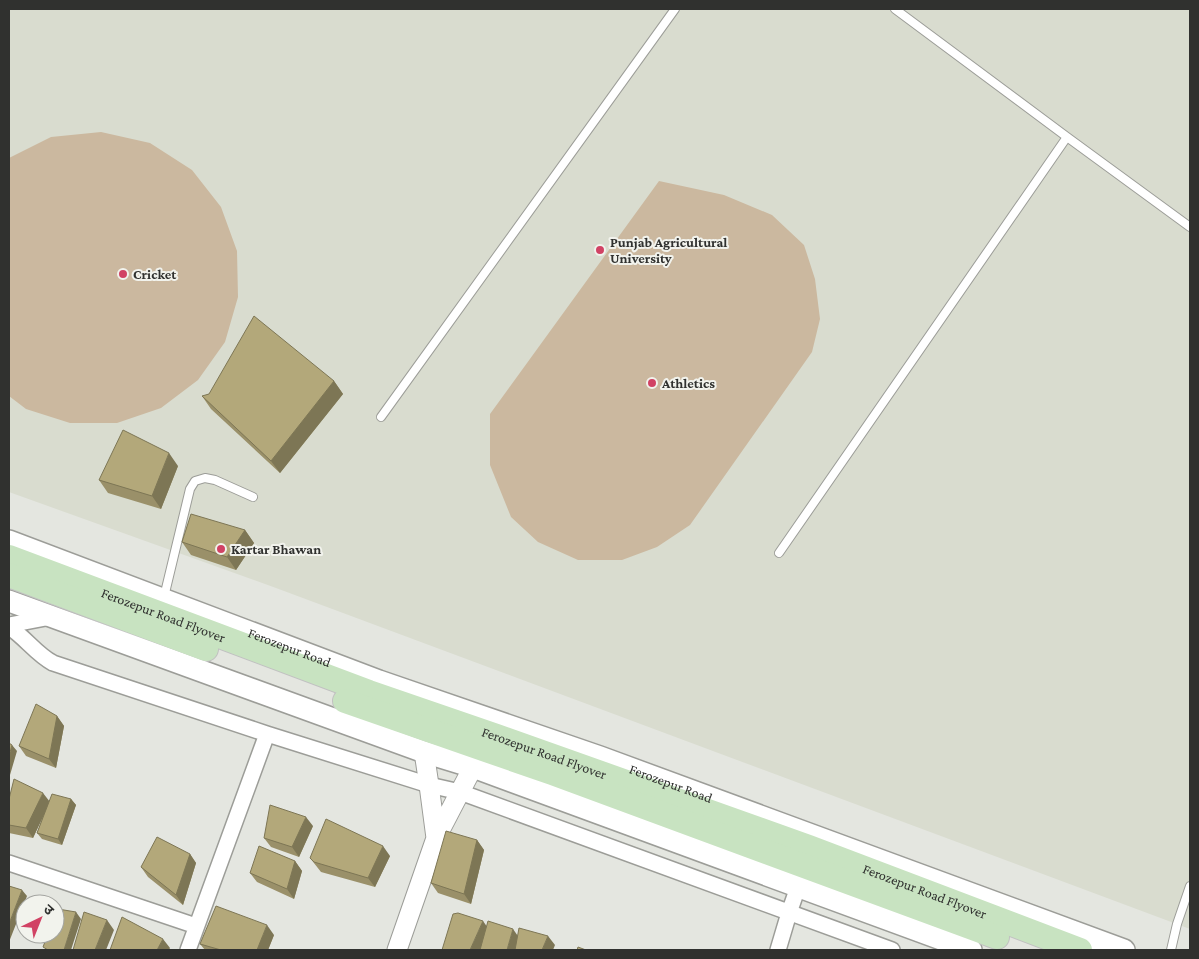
<svg xmlns="http://www.w3.org/2000/svg" width="1199" height="959" font-family="'Crimson Pro','Noto Sans Devanagari',serif">
  <style>
    .built { fill: #d9dccf }
    .pitch { fill: #cbb89f }
    .lines { fill: none; stroke-linecap: round; stroke-linejoin: round }
    .service-casing { stroke: #9c9d98; stroke-width: 10 }
    .minor-casing { stroke: #9c9d98; stroke-width: 18 }
    .tertiary-casing { stroke: #9c9d98; stroke-width: 21 }
    .secondary-casing { stroke: #9c9d98; stroke-width: 24 }
    .primary-casing { stroke: #c1c1c1; stroke-width: 26 }
    .service { stroke: #fff; stroke-width: 8 }
    .minor { stroke: #fff; stroke-width: 15 }
    .tertiary { stroke: #fff; stroke-width: 19 }
    .secondary { stroke: #fff; stroke-width: 21 }
    .primary { stroke: #c8e3c1; stroke-width: 24 }
    .wall { fill: #9a9069 }
    .shaded-wall { fill: #7d7655 }
    .building { fill: #b3a87a; stroke: #7d7655 }
    .poi-dot { fill: #d14264; stroke: #f2f3ed; stroke-width: 2 }
    .labels { text-anchor: middle; dominant-baseline: central; stroke-width: 4; stroke-linejoin: round; paint-order: stroke }
    .poi-label { font-size: 14px; font-weight: bold; fill: #30312f; stroke: #f2f3ed; text-anchor: start }
    .street-label { font-size: 14px; fill: #30312f; stroke: #f2f3ed }
  </style>
  <rect width="100%" height="100%" fill="#e4e6e0"/>
  <path class="built" d="M9,9H1190V929L276,588L9,492Z"/>
  <path class="pitch" d="M101,132L150,143L192,170L221,207L237,251L238,297L225,342L198,380L161,408L117,423H70L26,409L9,396V158L51,137Z
    M659,181L724,195L772,215L804,245L815,279L820,319L812,352L690,525L657,547L622,560H578L538,542L511,517L490,465V414Z"/>
  <g class="lines">
    <defs>
      <path id="service" d="M895,9L1067,137L1190,227
        M381,417L675,9
        M779,553L1067,137
        M164,597L190,489L195,481L205,478L215,480L253,497
        M1171,950L1177,924L1190,886"/>
      <path id="minor" d="M9,625L51,617
        M9,627C25,637 36,654 53,663L267,734L429,785L460,792L892,950
        M9,863L196,926
        M188,950L267,734
        M778,950L789,913L798,887"/>
      <path id="tertiary" d="M424,752L429,785L436,838
        M397,950L436,838L473,767"/>
      <g id="secondary">
        <path id="s1" d="M9,541L379,681L600,757L1124,950"/>
        <path d="M9,601L424,752L473,767L971,950"/>
      </g>
      <g id="primary">
        <path id="s2" d="M9,557L369,692L497,736L809,847L1080,950"/>
        <path d="M9,575L206,649"/>
        <path d="M345,701L552,773L997,937"/>
      </g>
    </defs>
    <use href="#service" class="service-casing"/>
    <use href="#minor" class="minor-casing"/>
    <use href="#tertiary" class="tertiary-casing"/>
    <use href="#secondary" class="secondary-casing"/>
    <use href="#primary" class="primary-casing"/>
    <use href="#service" class="service"/>
    <use href="#minor" class="minor"/>
    <use href="#tertiary" class="tertiary"/>
    <use href="#secondary" class="secondary"/>
    <use href="#primary" class="primary"/>
  </g>
  <path class="wall" d="M334,381L343,394L280,473L211,409L202,396Z
    M178,466L161,509L108,493L99,480Z
    M245,530L254,543L236,570L191,555L182,542Z
    M57,716L64,726L56,768L26,756L19,746Z
    M9,799L49,801L71,799L76,805L62,845L42,839L37,833L43,816L33,838L9,833Z
    M313,826L299,857L271,847L264,838Z
    M477,840L484,850L471,904L438,893L431,883Z
    M190,854L196,863L183,905L148,877L141,867Z
    M390,856L375,887L321,872L310,858Z
    M295,861L302,871L294,899L257,882L250,873Z
    M274,935L268,950H205L200,944Z"/>
  <path class="shaded-wall" d="M334,381L343,394L280,473L271,461Z
    M169,453L178,466L161,509L152,496Z
    M245,530L254,543L236,570L227,557Z
    M57,716L64,726L56,768L49,759Z
    M12,745L17,751L10,775L9,773V756Z
    M43,793L50,802L33,838L26,828Z
    M71,799L76,805L62,845L58,839Z
    M306,817L313,826L299,857L292,847Z
    M477,840L484,850L471,904L464,894Z
    M383,846L390,856L375,887L368,878Z
    M190,854L196,863L183,905L176,895Z
    M295,861L302,871L294,899L287,889Z
    M22,890L27,896L9,942V924Z
    M76,912L81,919L71,950H64Z
    M107,920L114,930L106,950H95Z
    M483,921L490,931L481,950H470Z
    M267,925L274,935L268,950H257Z
    M513,929L520,939L517,950H507Z
    M548,936L555,945L553,950H542Z
    M163,939L170,948L169,950H157Z"/>
  <path class="building" d="M254,316L334,381L271,461L202,396L209,394Z
    M123,430L169,453L152,496L99,480Z
    M191,514L245,530L227,557L182,542Z
    M36,704L57,716L49,759L19,746Z
    M9,743L12,745L9,756Z
    M14,779L43,793L26,828L9,825V799Z
    M52,794L71,799L58,839L37,833Z
    M270,805L306,817L292,847L264,838Z
    M326,819L383,846L368,878L314,862L310,858Z
    M446,831L477,840L464,894L431,883Z
    M157,837L190,854L176,895L141,867Z
    M259,846L295,861L287,889L250,873Z
    M9,886L22,890L9,924Z
    M216,906L267,925L257,950H221L200,944Z
    M58,909L76,912L64,950H48L43,947L48,934H55V917Z
    M84,912L107,920L95,950H73Z
    M458,913L483,921L470,950H442L453,914Z
    M122,917L163,939L157,950H110Z
    M488,921L513,929L507,950H480Z
    M519,928L548,936L542,950H515Z
    M578,947L586,950H577Z"/>
  <g class="poi-dot">
    <circle cx="600" cy="250" r="5"/>
    <circle cx="123" cy="274" r="5"/>
    <circle cx="652" cy="383" r="5"/>
    <circle cx="221" cy="549" r="5"/>
  </g>
  <g class="labels">
    <g class="poi-label">
      <text x="610" y="242">Punjab Agricultural<tspan x="610" dy="16">University</tspan></text>
      <text x="133" y="274">Cricket</text>
      <text x="662" y="383">Athletics</text>
      <text x="231" y="549">Kartar Bhawan</text>
    </g>
    <g class="street-label">
      <text stroke="none"><textPath href="#s2" startOffset="165">Ferozepur Road Flyover</textPath></text>
      <text stroke="none"><textPath href="#s1" startOffset="300">Ferozepur Road</textPath></text>
      <text stroke="none"><textPath href="#s2" startOffset="570">Ferozepur Road Flyover</textPath></text>
      <text stroke="none"><textPath href="#s1" startOffset="705">Ferozepur Road</textPath></text>
      <text stroke="none"><textPath href="#s2" startOffset="975">Ferozepur Road Flyover</textPath></text>
    </g>
  </g>
  <rect width="1199" height="959" fill="none" stroke="#30312f" stroke-width="20"/>
  <g transform="translate(40 919) rotate(43)"><circle r="24" fill="#f2f3ed" stroke="#a4a5a1"/>
  <path d="M0-4L9 19L0 12L-9 19Z" fill="#d14264"/>
  <text y="-8" font-size="14" font-weight="bold" text-anchor="middle" fill="#30312f">उ</text>
  </g>
</svg>
